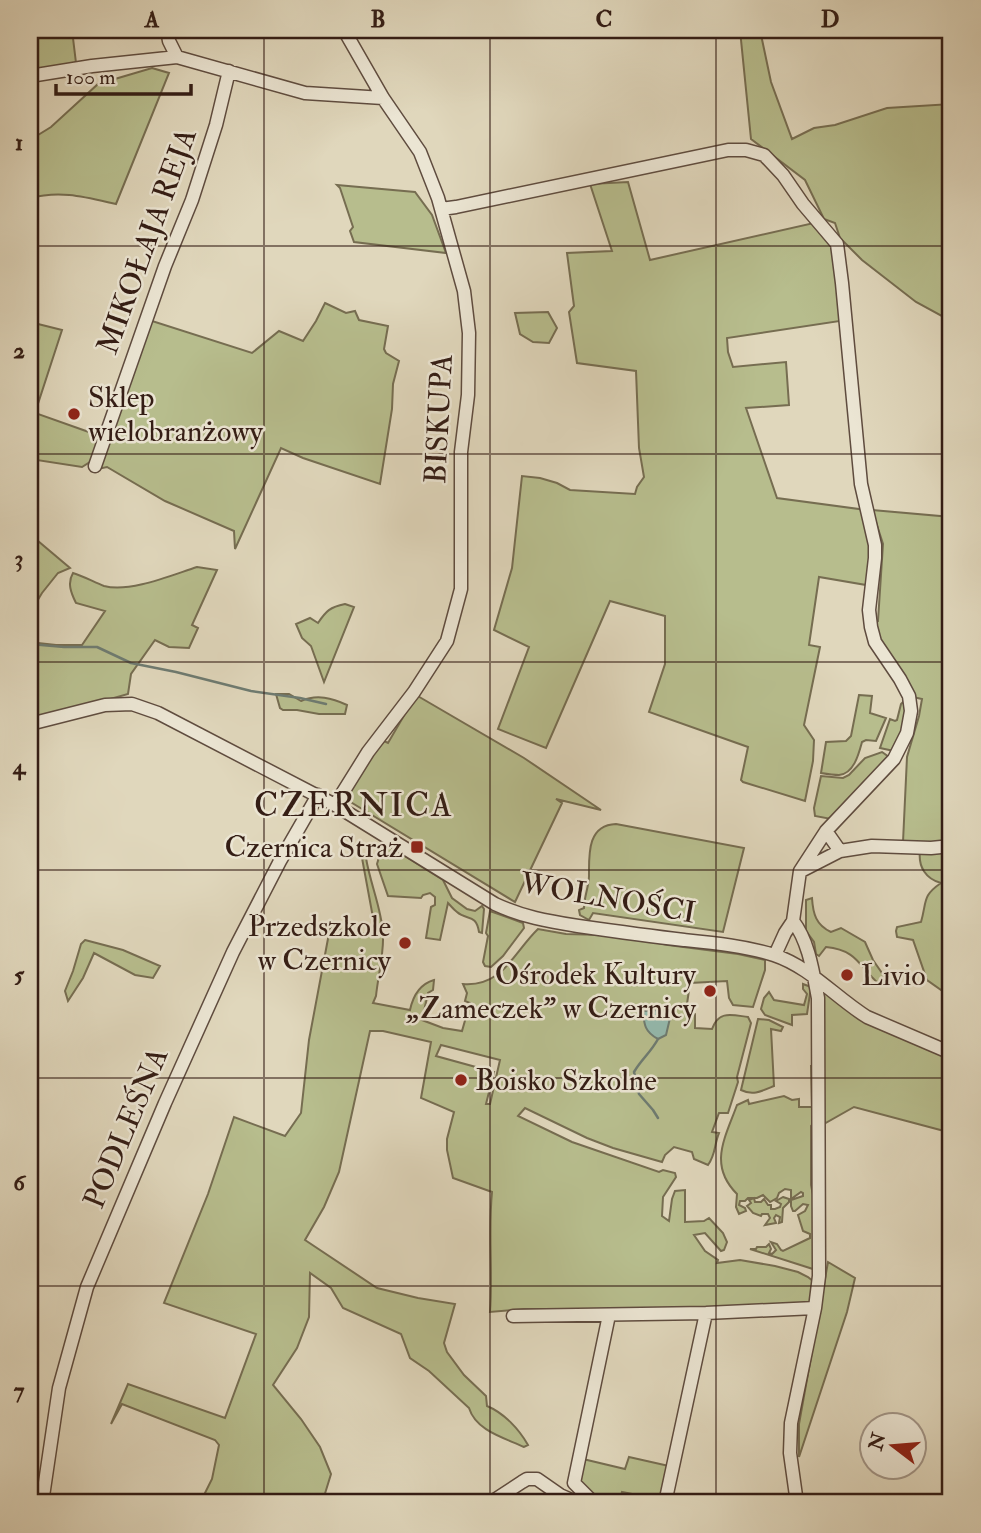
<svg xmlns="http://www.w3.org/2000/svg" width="981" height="1533" font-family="'IM FELL Double Pica',serif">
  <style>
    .green { fill: #b7bd8d; stroke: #766d51; stroke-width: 2; fill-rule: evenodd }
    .water { fill: #94baae; stroke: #6e7b71; stroke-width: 2 }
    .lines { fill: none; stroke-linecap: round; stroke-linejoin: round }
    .stream { stroke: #6e7b71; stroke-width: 2.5 }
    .minor-casing { stroke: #5f4c3f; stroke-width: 15 }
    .minor { stroke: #ebe5d3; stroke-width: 12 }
    .grid { fill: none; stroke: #341d15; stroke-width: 2; stroke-opacity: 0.55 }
    .poi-dot { fill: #8f2418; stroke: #ebe5d3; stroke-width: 2.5 }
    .labels { text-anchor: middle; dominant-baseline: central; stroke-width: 5; stroke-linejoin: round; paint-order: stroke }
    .street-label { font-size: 30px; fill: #341d15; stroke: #ebe5d3 }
    .poi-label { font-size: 30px; fill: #341d15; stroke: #ebe5d3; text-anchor: start }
    .quarter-label { font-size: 33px; letter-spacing: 2px; fill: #341d15; stroke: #ebe5d3 }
    .neatline { fill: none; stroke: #341d15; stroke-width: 2.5 }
    .grid-label { font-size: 23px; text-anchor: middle; font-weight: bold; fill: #341d15 }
  </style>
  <rect width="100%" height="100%" fill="#e0d7bc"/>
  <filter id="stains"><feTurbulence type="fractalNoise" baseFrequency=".00286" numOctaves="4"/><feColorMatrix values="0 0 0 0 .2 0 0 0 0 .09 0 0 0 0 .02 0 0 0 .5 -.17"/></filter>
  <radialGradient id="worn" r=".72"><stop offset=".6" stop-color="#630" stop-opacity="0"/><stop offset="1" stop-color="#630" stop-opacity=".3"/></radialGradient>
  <path class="green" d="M30,30H72L76,63L30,72Z
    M740,30H760L771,82L792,139L814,128L835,125L887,108L951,104V321L916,302L862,260L840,238L835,223L824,219L805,180L751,139Z
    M152,68L169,73L116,204C85,197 61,190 30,198V140L51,127L98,84Z
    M628,182L650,260L818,222L837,244L840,321L727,338L728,352L733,367L786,362L789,405L746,408L777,498L866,510L875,545L872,586L819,577L809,645L820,647L804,725L814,740L813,761L805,801L743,782L741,780L748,747L649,712L665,664V616L610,601L546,748L498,729L529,647L494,630L512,568L522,476L540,478L557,483L570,490L635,494L637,487L644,477L639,448L636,371L577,363L569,312L574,306L567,253L612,251L590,184Z
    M337,185L415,192L432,215L446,253L354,242L350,231L353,227L340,188Z
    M325,303L346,313L355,311L359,320L388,326L384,349L386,353L399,361L393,384L392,409L380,484L303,458L281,448L235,549L234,531L165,501L107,467L98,469L149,320L252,353L279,331L303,341L316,321Z
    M548,312L557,328L549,343L533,342L520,334L515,313Z
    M30,322L62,330L35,413L100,436L93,460L82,467L30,459Z
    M872,510L951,517V843L903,842L907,757L919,716L922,699L913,697L879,641L875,620L878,621L883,544Z
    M30,540L38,541L70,568L58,573L42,593L30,613Z
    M197,567L217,570L192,625L198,628L189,648L169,647L155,640L131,674L128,694L82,707L30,718V642L56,645H82L105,611L76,603C71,593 67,583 73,573C83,576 94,582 104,586C130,593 172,575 197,567Z
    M345,604L354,607L324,682L311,646L302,638L296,624L310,618L318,623C326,611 330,607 345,604Z
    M276,694H289L301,701C317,694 332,698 347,705L345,714H319L297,710H283L280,708Z
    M416,695L524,758L601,810L556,799L562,803L515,902L344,798L382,740L388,743Z
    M859,695L872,696L870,713L886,718L876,741L866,740L862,742C859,753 854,774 839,775C834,775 827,774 821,773L826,742L846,741L851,736Z
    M903,702L906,704L907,716L894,751L880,748L890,719L895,721L897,720L901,704Z
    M882,752L889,757L831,819L815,816L814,808L821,776L843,778L849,775L865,758Z
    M616,824L744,848L723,932L593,913L589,920L580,915L579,910L584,908C584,897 589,886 589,876C589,855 587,825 616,824Z
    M383,844L392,848L443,880L452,898L467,909L475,911L482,906L484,909L482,933L479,932C476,913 467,921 457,912C453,909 451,906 448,903L440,940L426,938L431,907L435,905V897L430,893L423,895L421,898L388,896L377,864Z
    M951,850V997L927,980L913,940L897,937L896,931L897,927L921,922C927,901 922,896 941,883C926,879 918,867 920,851Z
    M362,858H366C370,883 382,910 383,934C384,954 378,976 376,996L373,1003L410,1010C413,996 420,984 434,980L433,990L428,993L422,1020L443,1028L462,1031L470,1003L465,1001L467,993L463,984C503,987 513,953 538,929L566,934L604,935L638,939L668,945L738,954L765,960V970L753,1007L733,1005L729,998L727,981L690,983L687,1004L689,1011L695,1014V1028L712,1029C719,1010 732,1015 748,1017L751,1023L737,1077L738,1082L728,1113H719L712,1132L719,1133C714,1145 716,1154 708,1165L694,1159L692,1152L674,1147L665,1155L662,1162L613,1148L587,1138L525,1108L518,1116L572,1142L659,1172L663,1170L675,1173L676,1177L663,1197L662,1216L669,1221L672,1199L675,1191L685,1190V1222L704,1221L709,1218L723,1233L727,1242L724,1250L721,1251L705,1233L694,1235L705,1251L718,1260L717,1263L740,1260L775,1266L798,1272L808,1277L814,1282L812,1302L808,1304L645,1309H524L490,1312C493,1272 488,1232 492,1192L453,1178L447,1150V1139L454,1112L421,1098L431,1042L383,1031H370L339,1172L324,1207L305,1240L377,1288L418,1298L455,1304L444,1343L447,1352L464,1375L486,1396L487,1406C504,1413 519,1429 528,1445L524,1447C505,1438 476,1431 469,1408L429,1371L410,1358L401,1334L343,1308L331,1288L310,1273L309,1317L297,1348L273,1385L301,1419L320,1447L331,1474L323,1500L320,1503H200L212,1479L219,1445L215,1440L122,1404L111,1424L128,1384L225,1418L256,1334L164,1303L208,1194L234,1117L285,1136L301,1113L309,1040L330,928L372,935L374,923ZM441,1045L500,1060L490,1104H486L494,1072L436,1056Z
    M812,898C813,914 816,925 831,932L841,928L865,942L873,960L884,976L883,984L880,985C859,967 858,950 826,947L819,956L816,954L814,942L806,931V900Z
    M490,911L523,923L524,928L503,956L491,967L485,966L483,962L488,936L486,933Z
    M85,940L123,950L160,966L153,978L135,975L94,953L83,978L68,1001L65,991L73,971L81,944Z
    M803,984L811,987L807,1014L792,1015V1025L765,1015L761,1009L764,998L769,992L774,1000L804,1005L807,994L803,989Z
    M825,994H829L951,1058V1126L948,1132L854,1107L822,1125V996Z
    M758,1019L769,1020L783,1027L781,1031L771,1029L774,1086C762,1091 753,1096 741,1090Z
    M811,1066H816V1121L811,1126V1185L815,1205L814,1268L813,1269L750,1249H756L757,1247H766L769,1244L771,1249L769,1253L772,1254L776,1250L771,1242L777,1244L781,1250L783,1251L810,1238V1234L803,1231L798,1215L805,1211L808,1205L803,1204L795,1211H793L791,1206V1200L803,1196V1193L801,1192L791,1199V1190L785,1189L779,1193L777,1198L770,1202L763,1195L757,1198H748L745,1201H740L739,1205L745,1208L746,1211L739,1214L736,1207L737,1194C708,1165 725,1138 737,1105L748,1100L749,1104L784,1096L792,1100L799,1099V1107H812Z
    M783,1197L789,1199V1202L783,1208L782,1222L779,1223L780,1217L776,1215L774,1218L776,1223L765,1225L770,1218L768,1214H762L761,1216L753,1213L747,1206L751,1203L749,1200L754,1198L755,1202H761L764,1199L768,1205H771V1209H775L780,1207L781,1204L776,1201Z
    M828,1262L855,1278L847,1312L799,1457V1424Z
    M629,1457L669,1466L662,1500L622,1492L619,1503H599L579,1484L583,1459L625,1469Z"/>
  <path class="water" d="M657,1010L668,1011L671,1014L666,1035L658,1039C645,1032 644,1025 643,1011Z"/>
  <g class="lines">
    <path class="stream" d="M30,644L64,647H97L131,663L176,672L251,691L300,698L326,704
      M658,1039C651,1052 641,1060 634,1072L639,1094L653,1110L658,1118"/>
    <defs>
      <path id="minor" d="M167,30L169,41L177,57L305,93L383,98
        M30,76L92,66L177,57
        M441,209L456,207L728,150H746L764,155L783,175L803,204L837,244L842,283L861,484L875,545V558L869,610L871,627L875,642L900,679L909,696L911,711L907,733L894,759L826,831L800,871L793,921C809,942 813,972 818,998L819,1276L815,1308L791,1423L790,1453L797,1503
        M95,466L165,266L192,200L216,125L229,71
        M30,724L105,705L132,704L158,713L335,805L495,904C523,917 547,921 578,926C613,931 649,936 684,940C714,943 745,946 774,955C810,967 835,997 867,1017L951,1053
        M335,805L368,752L414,692L447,641L461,589V452L468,395L469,333L464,291L438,198L420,152L383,98L344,30
        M826,831L840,851L872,846L931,848L951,846
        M801,871L840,851
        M775,955L785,933L793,921
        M513,1316L706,1313L815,1308
        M42,1503L59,1388L87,1287L165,1103L233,952L280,861L318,795
        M490,1503L522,1482L527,1479H537L560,1495L578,1503
        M594,1503L574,1483L609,1315
        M665,1503L706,1313"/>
    </defs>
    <use href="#minor" class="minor-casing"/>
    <use href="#minor" class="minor"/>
  </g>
  <path class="grid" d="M264,30V1503M490,30V1503M716,30V1503M30,246H951M30,454H951M30,662H951M30,870H951M30,1078H951M30,1286H951"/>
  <g class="poi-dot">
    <circle cx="74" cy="414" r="7"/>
    <rect x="410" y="840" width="14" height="14" rx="3.5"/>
    <circle cx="405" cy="943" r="7"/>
    <circle cx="847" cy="975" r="7"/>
    <circle cx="710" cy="991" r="7"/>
    <circle cx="461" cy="1080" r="7"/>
  </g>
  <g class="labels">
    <g class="street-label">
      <text transform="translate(147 241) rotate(-70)">MIKOŁAJA REJA</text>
      <text transform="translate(439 419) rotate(-87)">BISKUPA</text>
      <text transform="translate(608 898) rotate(10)">WOLNOŚCI</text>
      <text transform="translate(126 1128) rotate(-67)">PODLEŚNA</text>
    </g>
    <g class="poi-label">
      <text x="88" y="397">Sklep<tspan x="88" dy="34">wielobranżowy</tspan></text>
      <text x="403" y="847" text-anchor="end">Czernica Straż</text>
      <text x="391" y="926" text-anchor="end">Przedszkole<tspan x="391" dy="34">w Czernicy</tspan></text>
      <text x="696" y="974" text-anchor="end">Ośrodek Kultury<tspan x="696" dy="34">„Zameczek” w Czernicy</tspan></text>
      <text x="861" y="975">Livio</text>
      <text x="475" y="1080">Boisko Szkolne</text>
    </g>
    <g class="quarter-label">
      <text x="354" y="805">CZERNICA</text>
    </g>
  </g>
  <rect width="981" height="1533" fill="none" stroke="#e0d7bc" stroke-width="77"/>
  <g transform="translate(893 1446) rotate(286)"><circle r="33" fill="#ebe5d3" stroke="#a29587" stroke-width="2"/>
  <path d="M0-5L12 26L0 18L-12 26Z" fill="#8f2418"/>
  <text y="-10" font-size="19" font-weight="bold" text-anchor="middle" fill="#341d15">N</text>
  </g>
  <path d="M56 84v10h135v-10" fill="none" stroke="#341d15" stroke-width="3.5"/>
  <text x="66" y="84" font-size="21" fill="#341d15" stroke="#ebe5d3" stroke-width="5" paint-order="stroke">100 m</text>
  <rect x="38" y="38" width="904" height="1456" class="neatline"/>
  <g class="grid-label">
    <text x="152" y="27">A</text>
    <text x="378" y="27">B</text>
    <text x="604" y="27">C</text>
    <text x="830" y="27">D</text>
    <text x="19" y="150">1</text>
    <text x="19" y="358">2</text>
    <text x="19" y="566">3</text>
    <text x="19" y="774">4</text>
    <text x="19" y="982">5</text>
    <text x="19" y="1190">6</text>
    <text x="19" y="1398">7</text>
  </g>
  <rect width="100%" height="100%" filter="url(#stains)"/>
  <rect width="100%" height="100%" fill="url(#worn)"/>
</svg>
